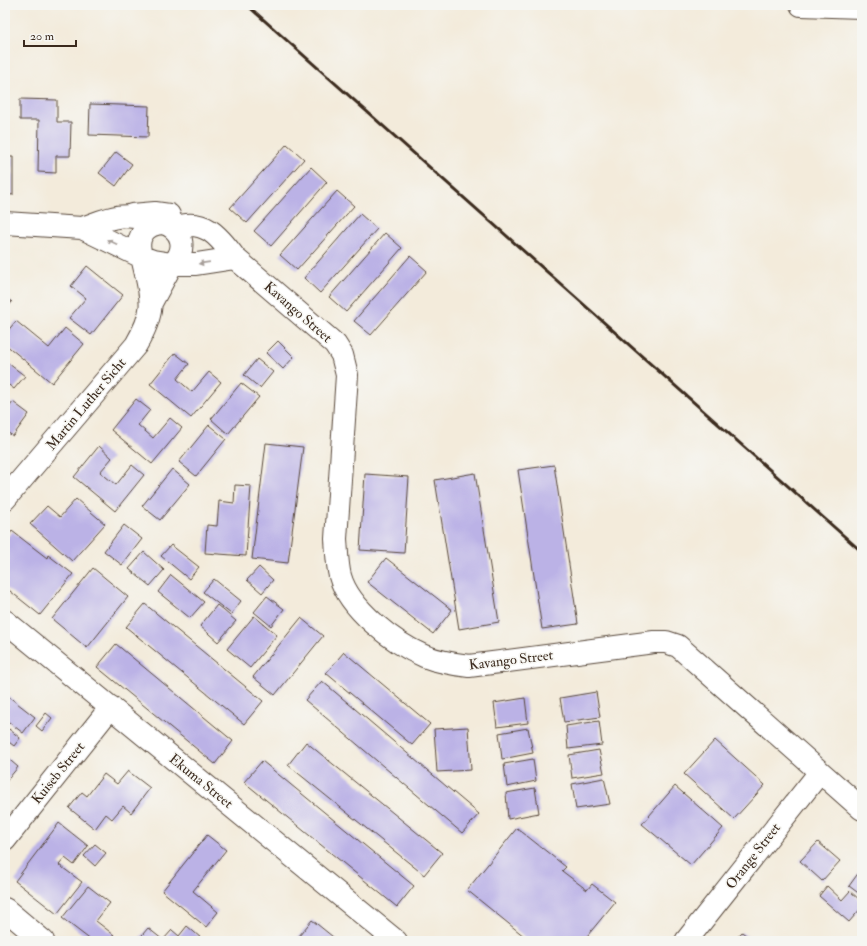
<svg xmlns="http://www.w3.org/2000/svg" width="867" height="946" font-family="'IM FELL Double Pica',serif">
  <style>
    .building { fill: #bbb2e6 }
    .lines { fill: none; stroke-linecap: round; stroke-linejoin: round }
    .minor-casing { stroke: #57473a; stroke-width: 24 }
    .highway-casing { stroke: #57473a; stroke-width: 24 }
    .minor { stroke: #fff; stroke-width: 22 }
    .highway { stroke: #fff; stroke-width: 22 }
    .rail { stroke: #3b2a1e; stroke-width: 3 }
    .oneway { fill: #a79f9a }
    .labels { text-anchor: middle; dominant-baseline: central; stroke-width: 3; stroke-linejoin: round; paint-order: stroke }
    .street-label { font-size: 14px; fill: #3b2a1e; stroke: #f6f6f2 }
  </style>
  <rect width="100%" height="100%" fill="#f6f6f2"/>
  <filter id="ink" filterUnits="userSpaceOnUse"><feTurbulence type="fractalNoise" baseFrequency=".025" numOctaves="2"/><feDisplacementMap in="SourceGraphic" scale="8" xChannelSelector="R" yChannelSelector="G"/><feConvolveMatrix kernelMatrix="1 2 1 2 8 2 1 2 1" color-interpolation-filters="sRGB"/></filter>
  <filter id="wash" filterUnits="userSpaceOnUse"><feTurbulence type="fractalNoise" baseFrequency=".012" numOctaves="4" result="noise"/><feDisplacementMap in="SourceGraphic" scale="16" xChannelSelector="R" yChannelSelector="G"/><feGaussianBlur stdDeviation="0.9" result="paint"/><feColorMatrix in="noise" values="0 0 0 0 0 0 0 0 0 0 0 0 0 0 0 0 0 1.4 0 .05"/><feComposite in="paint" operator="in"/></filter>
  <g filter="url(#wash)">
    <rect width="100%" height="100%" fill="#f3ebdb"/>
    <g id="blocks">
      <path class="building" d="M20,99L57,100V122H71L70,156H56V173L38,172L39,120H20Z
        M90,104L149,106L148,137L89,135Z
        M287,144L304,159L247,223L230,208Z
        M116,152L132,164L116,186L99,173Z
        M5,157H13V195L5,194Z
        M311,167L327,182L271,246L254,231Z
        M337,191L354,206L297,270L280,255Z
        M360,214L377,229L320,293L304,278Z
        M385,233L402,248L346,312L329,297Z
        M410,256L427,271L371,335L354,321Z
        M87,266L123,295L91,335L69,318L86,298L71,286Z
        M5,297L12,302L5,310Z
        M16,321L49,348L65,328L84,344L52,383L5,344V334Z
        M278,341L294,357L283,369L266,353Z
        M175,353L189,364L177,379L192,392L209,372L221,382L191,418L150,384Z
        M257,359L273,372L260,388L244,375Z
        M5,361L25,376L14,389L5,382Z
        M241,383L259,397L228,434L211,419Z
        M136,399L150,410L138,425L153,438L170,418L182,428L152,464L111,430Z
        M13,402L29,414L13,436L5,431V413Z
        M209,425L226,439L196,476L179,462Z
        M266,443L303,447L288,563L252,559Z
        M99,446L112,458L100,472L116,485L132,465L144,475L115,511L74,477Z
        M554,465L578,624L542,629L518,470Z
        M172,469L190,484L160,520L142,506Z
        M475,473L499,622L459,629L435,480Z
        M365,474L409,477L404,553L360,550Z
        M235,485L251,486L246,556L205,553L207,525L217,526L219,501L234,503Z
        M76,499L105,524L72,561L30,524L47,506L60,517Z
        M124,525L142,539L122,565L104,551Z
        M12,531L47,558L48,555L73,574L40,615L5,587V540Z
        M171,545L199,567L189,579L161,556Z
        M144,552L164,570L150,586L129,569Z
        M386,558L452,610L433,634L367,582Z
        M259,567L273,580L262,593L247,580Z
        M93,568L128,597L87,648L52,619Z
        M171,575L204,602L190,618L158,592Z
        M214,579L241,601L231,614L203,592Z
        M267,596L284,609L271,626L254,612Z
        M145,604L263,701L244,724L126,627Z
        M217,605L236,621L218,642L200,626Z
        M254,616L277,635L250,668L227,649Z
        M301,618L323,636L275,695L253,677Z
        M116,644L233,741L215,764L97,667Z
        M344,652L430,724L412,745L326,673Z
        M322,681L479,814L462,833L305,700Z
        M596,692L600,717L564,722L560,698Z
        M8,696L35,717L23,733L5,719V700Z
        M525,698L528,723L497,727L494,703Z
        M46,713L52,718L42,731L36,726Z
        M599,721L602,745L568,749L566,726Z
        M468,727L471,770L437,772L434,729Z
        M528,728L533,753L502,759L499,733Z
        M9,729L20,738L14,746L5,739V734Z
        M715,740L765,785L734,819L684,774Z
        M306,742L442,853L424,875L288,765Z
        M599,750L604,773L572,778L569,755Z
        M5,756L18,767L5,783Z
        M533,759L536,781L507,787L504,764Z
        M262,761L414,886L397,907L244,782Z
        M128,771L150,788L131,813L123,806L112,819L106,814L95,829L69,808L82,792L87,796L104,774L117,784Z
        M604,778L610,804L576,809L572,784Z
        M675,786L723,828L691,865L642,824Z
        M535,788L539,813L508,819L506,793Z
        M59,823L88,846L74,865L65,858L59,865L82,882L57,914L15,881Z
        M517,828L566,867L562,871L587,890L592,884L615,902L583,941H530L467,890Z
        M207,835L226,850L193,891L218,912L206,927L162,891Z
        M818,842L840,861L822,881L800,861Z
        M95,844L106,853L95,866L84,856Z
        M862,868V894L861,895L849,886Z
        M88,886L110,903L96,921L114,935L110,941H92L62,918Z
        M827,886L842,900L850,891L862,902V907L849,922L819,896Z
        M312,920L338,941H295Z
        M187,926L201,938L199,941H137L148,928L163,940L172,930L179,936Z
        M742,932L753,941H734Z"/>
    </g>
  </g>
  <g filter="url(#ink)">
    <use href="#blocks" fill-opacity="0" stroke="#57473a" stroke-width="1"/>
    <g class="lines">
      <defs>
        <path id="minor" d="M132,215L155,213L169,215
          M5,223L82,228L142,257C151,298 158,307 136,345L5,499
          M163,223C183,229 188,250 172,264L153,261L142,257C134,239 144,224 163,223Z
          M82,228C106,220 121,211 146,220
          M174,228C204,217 219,236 235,258L335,344L342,355L347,375L336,539C337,551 337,564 340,576C349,609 394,643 424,656C439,662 453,664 469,666L654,642H666L678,646L862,809
          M152,301L172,264H196L235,258
          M5,621L396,941
          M5,840L111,707
          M5,909L43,941
          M686,941L820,772"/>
        <path id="highway" d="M801,5L862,7"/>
      </defs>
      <use href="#minor" class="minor-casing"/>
      <use href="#highway" class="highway-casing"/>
      <use href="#minor" class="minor"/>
      <use href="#highway" class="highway"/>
      <path class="rail" d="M247,5L862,552"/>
    </g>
    <defs><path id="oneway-solid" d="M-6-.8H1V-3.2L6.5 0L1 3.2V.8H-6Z"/></defs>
    <g class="oneway">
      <use href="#oneway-solid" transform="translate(112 242) rotate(-155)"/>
      <use href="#oneway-solid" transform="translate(204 263) rotate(172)"/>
    </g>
  </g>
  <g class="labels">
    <g class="street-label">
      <text transform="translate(298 312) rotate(41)">Kavango Street</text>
      <text transform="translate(86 404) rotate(-50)">Martin Luther Sicht</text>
      <text transform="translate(511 660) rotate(-7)">Kavango Street</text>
      <text transform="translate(58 773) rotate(-51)">Kuiseb Street</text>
      <text transform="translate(201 781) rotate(39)">Ekuma Street</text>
      <text transform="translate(753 856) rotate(-52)">Orange Street</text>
    </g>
  </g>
  <rect width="867" height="946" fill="none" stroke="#f6f6f2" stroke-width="20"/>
  <path d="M24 40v6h52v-6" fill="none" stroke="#3b2a1e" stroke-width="2"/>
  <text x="30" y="40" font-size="12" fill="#3b2a1e" stroke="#f6f6f2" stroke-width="3" paint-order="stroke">20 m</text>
</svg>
